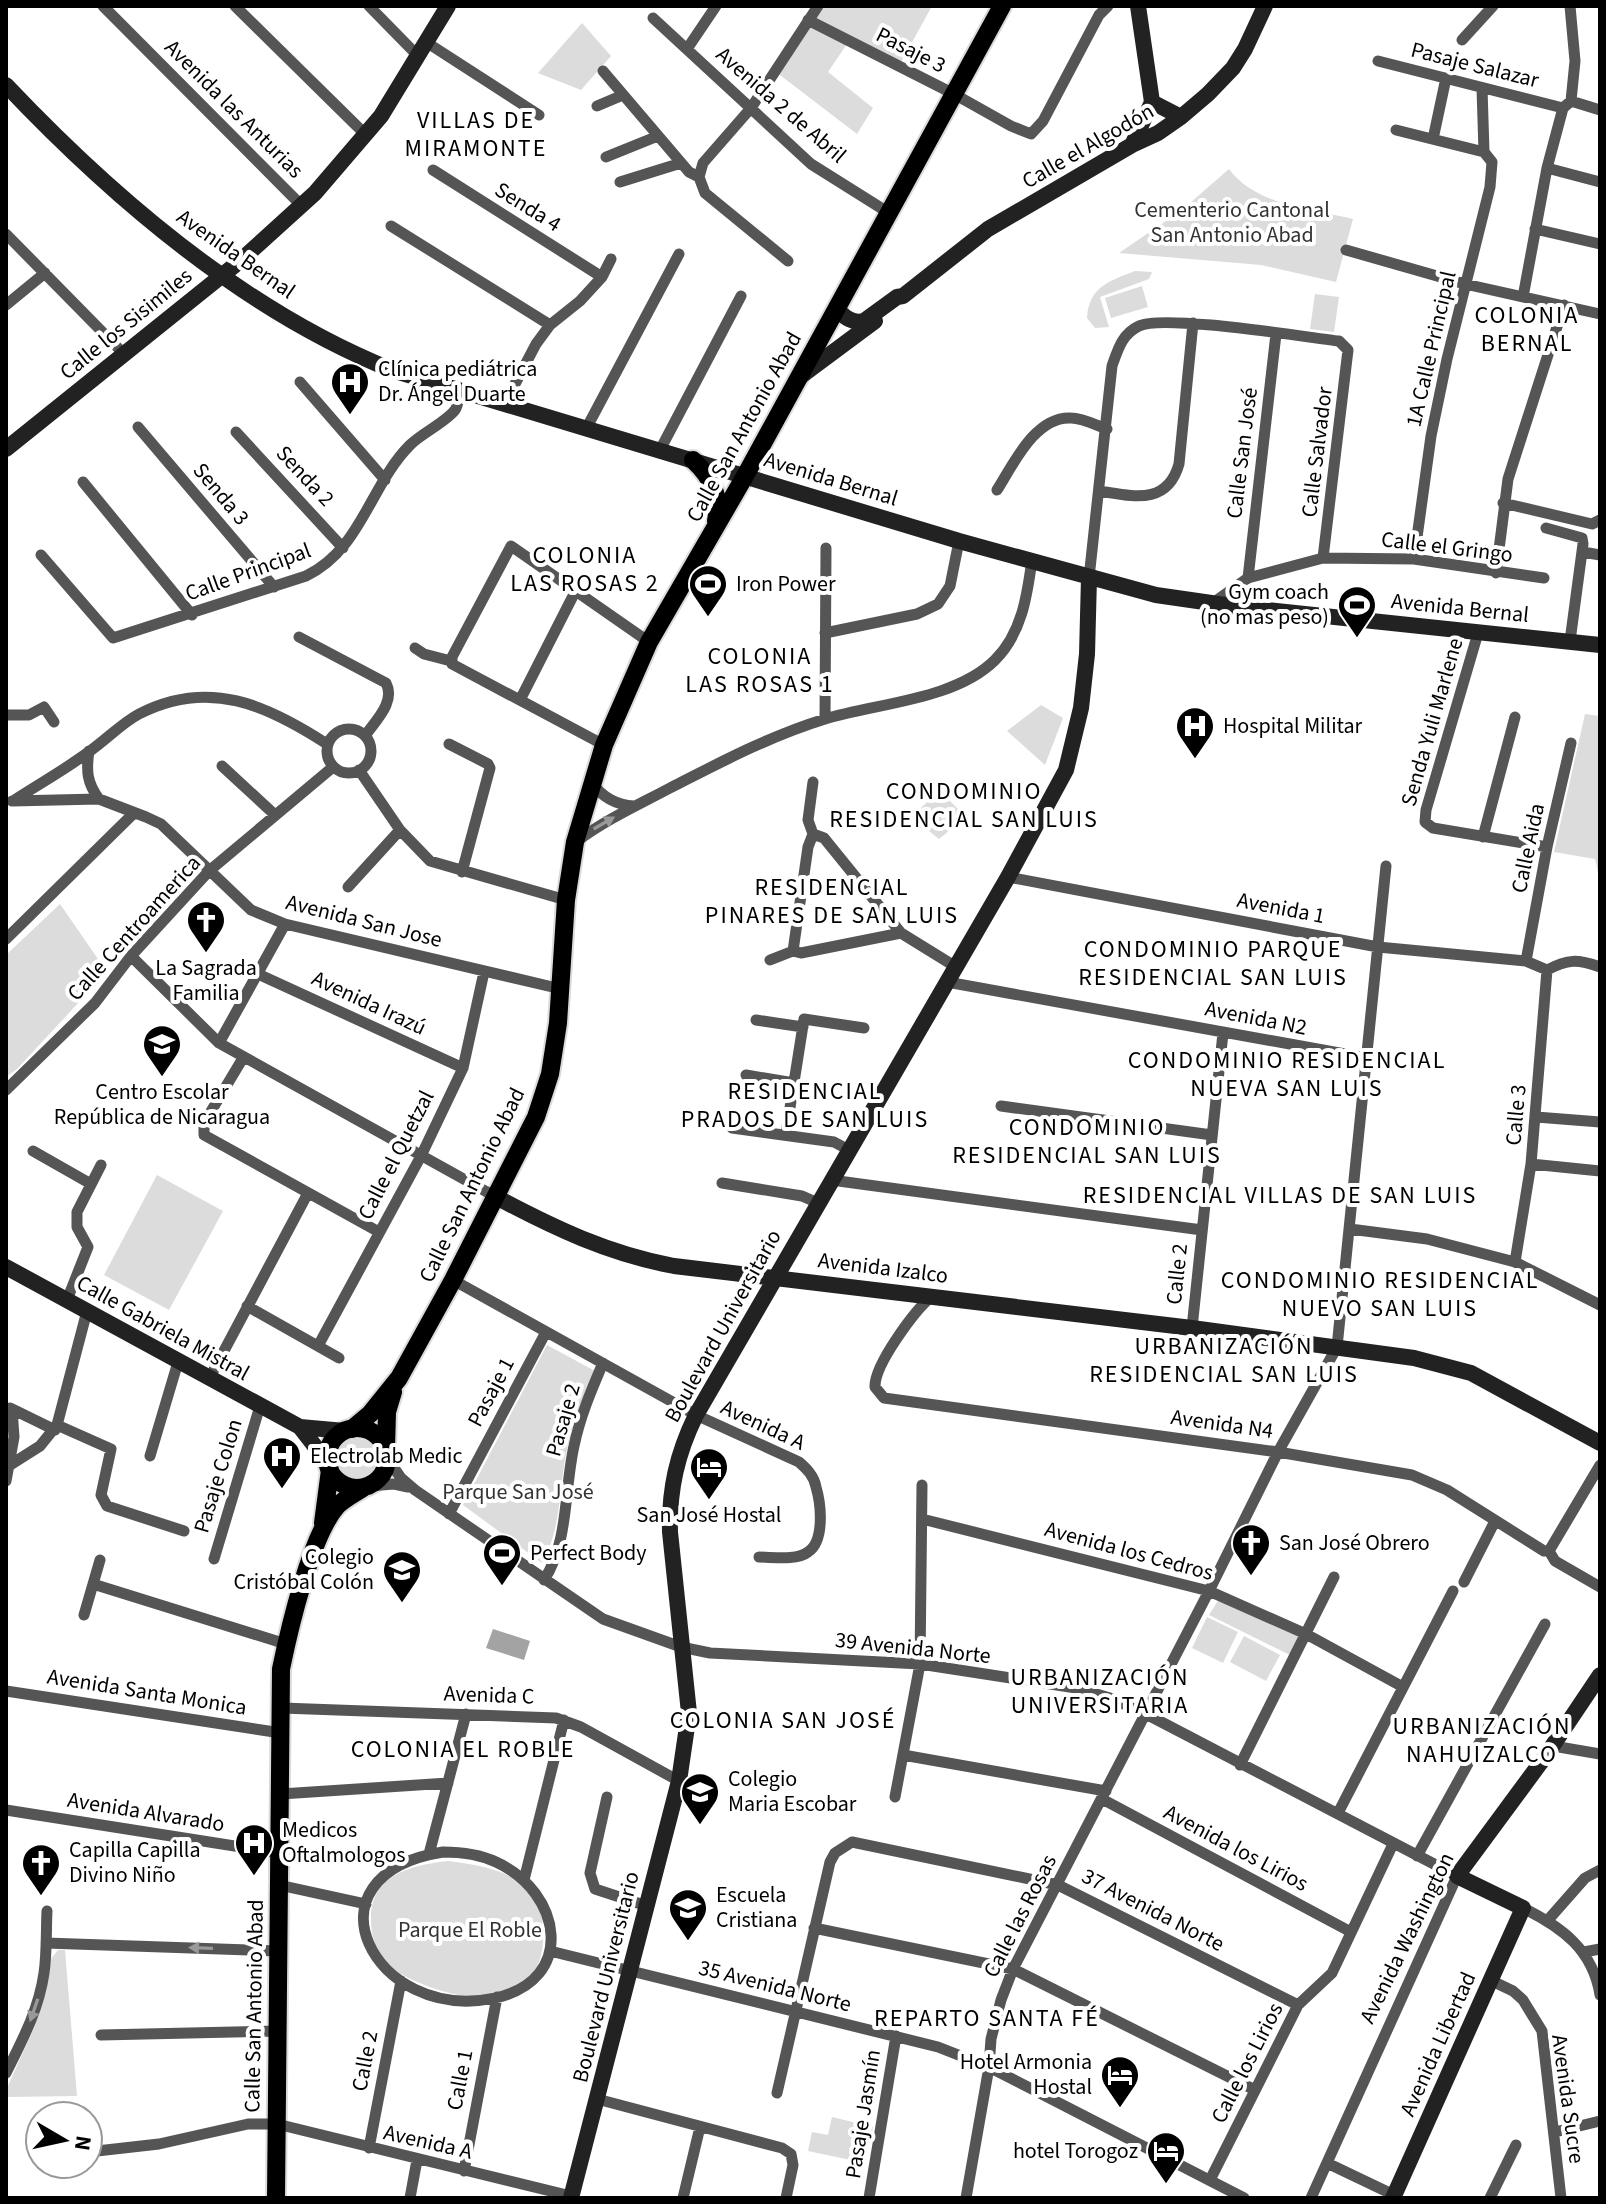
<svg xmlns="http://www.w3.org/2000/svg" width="1606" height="2204" font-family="'Source Sans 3',sans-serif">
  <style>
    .green { fill: #dcdcdc }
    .water { fill: #a3a3a3 }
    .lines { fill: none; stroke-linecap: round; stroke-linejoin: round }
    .primary-casing { stroke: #dbdbdb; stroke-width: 22 }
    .street { stroke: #555; stroke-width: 11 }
    .secondary { stroke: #222; stroke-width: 16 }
    .primary { stroke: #000; stroke-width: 18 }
    .oneway { fill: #999 }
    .labels { text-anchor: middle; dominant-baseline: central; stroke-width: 8; stroke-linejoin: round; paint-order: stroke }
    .street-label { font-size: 22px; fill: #000; stroke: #fff }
    .park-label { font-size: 22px; fill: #333; stroke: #fff }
    .poi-label { font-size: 22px; fill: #000; stroke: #fff; text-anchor: start }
    .neighbourhood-label { font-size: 24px; letter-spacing: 2px; fill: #000; stroke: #fff }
  </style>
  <rect width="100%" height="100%" fill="#fff"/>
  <path class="green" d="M820,6H932L899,66L849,41L828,72L873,108L857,134L776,72Z
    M582,23L611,56L581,90L538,73Z
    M1229,169C1255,205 1312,209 1353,219L1336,282L1261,265L1119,253L1182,210Z
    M1135,271L1152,272L1149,279L1100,297L1109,327L1095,328L1087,318C1089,286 1110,281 1135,271Z
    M1142,286L1148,307L1111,318L1105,298Z
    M1315,294L1339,297L1334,332L1310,329Z
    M1041,705L1063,718L1045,765L1007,731Z
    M1585,714L1600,716V881L1595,859L1554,852Z
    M940,791L966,817L939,839L924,827L916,812Z
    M60,904L107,972L17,1069L6,1077V955Z
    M157,1175L223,1211L169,1310L104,1275Z
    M547,1345L595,1371C583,1397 572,1425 566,1454C559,1491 561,1530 542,1563L463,1505Z
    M334 1458a24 24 0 1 1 48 0a24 24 0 1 1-48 0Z
    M1219,1599L1304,1638L1294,1657L1209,1615Z
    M1207,1617L1238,1632L1223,1663L1192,1648Z
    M1244,1636L1280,1655L1266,1681L1230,1662Z
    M448,1861C480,1865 515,1870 536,1898C539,1902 540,1909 541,1915C547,1942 542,1983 509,1992C499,1994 484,1997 473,1997C450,1996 398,1979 384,1960C375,1949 371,1934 371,1920C370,1875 411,1865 448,1861Z
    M58,1950H65L77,2096L6,2097V2090L35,2026L50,1960Z
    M832,2117L873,2127L865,2163L808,2151L812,2132L828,2135Z"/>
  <path class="water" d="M493,1629L530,1641L524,1660L486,1648Z"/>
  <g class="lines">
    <defs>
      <path id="primary" d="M693,460C711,477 721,495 716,521
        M327 1458a30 30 0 1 1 60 0a30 30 0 1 1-60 0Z
        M352,1429L370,1414L399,1378L453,1280L536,1117L550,1074L558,1023L566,900L575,842L604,745L649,642L745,476L1002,6
        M386,1449L387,1412L393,1392
        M323,1523L330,1470
        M276,2198L281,1669C289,1630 311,1535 337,1506C344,1499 354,1494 363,1488"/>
    </defs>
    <use href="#primary" class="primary-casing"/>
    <path class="street" d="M103,6L302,206
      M235,6L366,135
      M369,6L418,56
      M653,18L811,164L889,213
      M808,20L954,94L1011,126L1031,134L1043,121L1099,15L1108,6
      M1462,40L1493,6
      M426,42L539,115
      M687,49L716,6
      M1378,61L1563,108
      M603,71L689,172L699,177
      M1482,88L1484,152
      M1571,101L1600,110
      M597,106L623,95
      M1396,130L1484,152
      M1433,139L1446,78
      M606,157L658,136
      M1547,168L1600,182
      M433,170L602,277
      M699,177L703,163L751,108L818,6
      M699,177L705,193L788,261
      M620,182L681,163
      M391,226L550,325
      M1535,229L1600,244
      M6,234L124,354
      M1346,250L1465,284L1600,314
      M1523,297L1547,168L1563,108L1571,101L1575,61L1570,6
      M6,305L45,273
      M300,382L385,480
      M504,405L536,344L550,325L580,301L602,277L611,259
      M138,427L274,587
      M586,429L679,254
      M236,432L343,548
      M660,450L741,296
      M83,482L192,615
      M997,490C1013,465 1035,416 1071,418C1082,418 1096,425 1107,429
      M1099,491C1133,496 1167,506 1179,464L1193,323
      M1503,503L1592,524L1600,520
      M1546,528L1582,538L1583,544L1570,641
      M1583,552L1600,555
      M41,555L113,638L306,576C361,550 370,485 410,445C422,433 446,422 455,410C458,406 459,397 460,392
      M1414,559L1431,436L1447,359L1490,187L1492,162L1484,152
      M1496,573L1508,479L1564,305
      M1089,578L1112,366C1118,349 1122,334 1139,326C1163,314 1304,337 1339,341L1348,350L1323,558
      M1248,578L1276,334
      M1213,603L1248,578L1323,558L1414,559L1544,578
      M825,633L917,614L938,604L950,586L959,541
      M1478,633L1426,810L1425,822L1433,828L1547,847
      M299,637L386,683C396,702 375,721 365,736
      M415,648L424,654L451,661
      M520,700L576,590
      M6,715H29L44,707L54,722
      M825,719L826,548
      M327 751a22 22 0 1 1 44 0a22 22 0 1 1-44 0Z
      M449,744L488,764L490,768L462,872
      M604,745L452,664V657L511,546L649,642
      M89,751C86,771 87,783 99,799
      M222,766L274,814
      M359,770L400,830L430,861L566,900
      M592,783C603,798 616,805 634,806
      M12,801L99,799L146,817L161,824L251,910L285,924L561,989
      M13,801C39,784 66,769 90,751C107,739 122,723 139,714C209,678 267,705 327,744
      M813,834L824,838L901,933L956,967
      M1483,837L1515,717
      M576,842C605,820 638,805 670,788C721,762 770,736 825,719C877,703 955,700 995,660C1022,633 1027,596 1032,560
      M1008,877L1378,947L1526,961L1547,970
      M348,887L400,830
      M6,939L134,813
      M793,951L808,847L813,834L808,820L813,782
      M131,956L219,1043L496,1197
      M770,960L793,951L801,953L901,933
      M1526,961L1547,847L1571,743
      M1547,970C1568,959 1577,959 1600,967
      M258,974L463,1068
      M947,982L1367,1058
      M756,1020L803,1027
      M219,1043L285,924
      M243,1058L204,1123V1135L379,1232
      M746,1075L794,1083
      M6,1090L95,1003L131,956L209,871L333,767
      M1001,1106L1212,1135
      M1536,1117L1600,1122
      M732,1128L834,1142L849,1150
      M786,1133L804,1019L864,1028
      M33,1151L91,1184
      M1531,1164L1600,1171
      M831,1180L1202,1230
      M722,1183L802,1196L818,1203
      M1350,1229L1427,1239L1515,1262L1600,1305
      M1515,1262L1531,1164L1547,970
      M453,1280L696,1415L799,1462C807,1469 814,1476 816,1487C821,1504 825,1541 808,1552C796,1561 773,1557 759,1557
      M932,1296C915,1310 874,1365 875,1387L884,1398L1278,1452L1412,1475L1447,1490L1544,1551H1549
      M67,1300L88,1247L77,1227V1212L101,1165
      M247,1306L339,1358
      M1192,1328L1223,1033
      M318,1346L421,1156L463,1068L484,972
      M209,1379L308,1193
      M10,1408L55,1430
      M57,1425L111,1449L101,1495L107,1506L184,1531
      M150,1456L178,1362
      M387,1458L401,1478L415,1490L603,1619L681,1647L710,1653L920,1664L1076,1688L1110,1698L1146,1714L1457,1876L1311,2198
      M10,1465L40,1446L57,1425L87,1311
      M6,1481L14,1437L12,1409
      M369,1486L394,1484L408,1487
      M449,1514L546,1332
      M922,1519L1209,1591L1306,1634L1403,1687
      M1549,1551L1600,1465
      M1549,1551L1555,1561L1600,1587
      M214,1559L260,1406
      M544,1580C569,1542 564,1490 574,1446C580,1417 591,1391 603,1363
      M1464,1582L1495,1521
      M93,1584L286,1644
      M84,1615L100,1560
      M6,1691L281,1733
      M282,1708L556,1718L581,1727L679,1781
      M1553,1746L1600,1754
      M903,1755L1106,1791
      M1240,1765L1334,1577
      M281,1794L448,1783
      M607,1797L590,1873L595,1889L647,1906
      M895,1797L920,1664L922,1485
      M1102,1799L1351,1932
      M6,1810L279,1853
      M1338,1813L1453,1591
      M443,1852C462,1852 479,1854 496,1862C562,1892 577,1980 495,1998C373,2024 298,1875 443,1852Z
      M429,1854L466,1714
      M1417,1856L1545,1624
      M524,1880L564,1720
      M279,1885L366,1904
      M1523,1908C1562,1927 1593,1950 1600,1995
      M1548,1920L1585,1878L1600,1870
      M814,1928L1013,1969L1255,2090
      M46,1943L279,1951
      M550,1951L938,2047L989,2067L1244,2198
      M1584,1952L1600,1949
      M1490,1980L1513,1991L1523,2000L1542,2031L1561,2198
      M101,2035L278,2031
      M6,2073C22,2041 39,2009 44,1973C47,1953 46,1931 47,1911
      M777,2093L830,1862L835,1853L852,1842L1058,1885L1298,2005
      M597,2099L782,2148L791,2154L793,2165L786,2198
      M1555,2132L1600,2121
      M369,2148L401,1981
      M88,2152L159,2144L248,2124H277L571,2196
      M1327,2163L1394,2195
      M464,2171L497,1997
      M1210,2180L1298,2005L1332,1973L1393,1844
      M410,2198L417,2160
      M683,2198L700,2127
      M869,2198L896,2036
      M966,2198L989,2067L991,2039L1001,2000L1013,1969L1209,1591L1278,1452L1337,1347L1386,866
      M1490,2198L1516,2145"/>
    <path class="secondary" d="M1138,6L1152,102L1181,117
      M6,85C113,198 247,312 392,370L959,541L1156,595L1239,607L1600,645
      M1132,145L1152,102
      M836,309C845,317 852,324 864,321L897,297L903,296L988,229L1132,145L1158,133L1181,117L1208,94L1233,68L1245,49L1265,6
      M801,376L875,321
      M6,449L240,261L315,193L381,116L448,6
      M496,1197C554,1228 609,1254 674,1266L1192,1328L1414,1358L1471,1373L1600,1443
      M6,1267L300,1427L345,1431
      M300,1427L328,1463
      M571,2198L679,1781L689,1713L670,1532C669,1489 677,1454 696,1415L1008,877L1066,770L1081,708L1087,654L1089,578
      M1393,2198L1523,1908L1457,1876L1547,1754L1600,1675"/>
    <use href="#primary" class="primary"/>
  </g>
  <defs><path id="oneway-solid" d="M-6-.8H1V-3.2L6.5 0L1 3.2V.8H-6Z" transform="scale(2)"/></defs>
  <g class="oneway">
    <use href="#oneway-solid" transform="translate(604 823) rotate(-30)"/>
    <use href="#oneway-solid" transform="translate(201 1948) rotate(-178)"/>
    <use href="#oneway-solid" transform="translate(34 2010) rotate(109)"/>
  </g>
  <defs>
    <symbol id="hospital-pin" viewBox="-11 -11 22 30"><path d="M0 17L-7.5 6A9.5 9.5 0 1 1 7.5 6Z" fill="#000" stroke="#fff"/><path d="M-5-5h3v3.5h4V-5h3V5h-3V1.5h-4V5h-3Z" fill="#fff"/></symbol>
    <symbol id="stadium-pin" viewBox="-11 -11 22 30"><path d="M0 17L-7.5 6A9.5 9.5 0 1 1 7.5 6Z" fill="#000" stroke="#fff"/><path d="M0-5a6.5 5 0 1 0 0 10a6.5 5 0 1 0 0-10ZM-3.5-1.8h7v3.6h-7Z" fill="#fff"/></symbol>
    <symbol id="church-pin" viewBox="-11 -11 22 30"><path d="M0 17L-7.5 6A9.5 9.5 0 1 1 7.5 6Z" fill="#000" stroke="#fff"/><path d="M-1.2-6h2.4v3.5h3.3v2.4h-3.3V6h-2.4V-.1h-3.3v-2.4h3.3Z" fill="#fff"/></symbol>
    <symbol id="school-pin" viewBox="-11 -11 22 30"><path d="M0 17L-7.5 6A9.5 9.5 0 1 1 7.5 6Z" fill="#000" stroke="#fff"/><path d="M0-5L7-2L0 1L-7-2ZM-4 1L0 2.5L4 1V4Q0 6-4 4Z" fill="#fff"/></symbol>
    <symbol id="hotel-pin" viewBox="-11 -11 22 30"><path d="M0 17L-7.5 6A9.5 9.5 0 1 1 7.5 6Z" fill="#000" stroke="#fff"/><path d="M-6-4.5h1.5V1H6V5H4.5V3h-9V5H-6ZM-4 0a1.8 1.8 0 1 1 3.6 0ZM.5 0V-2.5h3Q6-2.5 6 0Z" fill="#fff"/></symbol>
  </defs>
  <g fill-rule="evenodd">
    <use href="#hospital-pin" x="328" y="360" width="44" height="60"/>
    <use href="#stadium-pin" x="686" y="562" width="44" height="60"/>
    <use href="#stadium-pin" x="1335" y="583" width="44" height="60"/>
    <use href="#hospital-pin" x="1173" y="704" width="44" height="60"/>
    <use href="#church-pin" x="184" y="898" width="44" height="60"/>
    <use href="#school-pin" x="140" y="1022" width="44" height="60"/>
    <use href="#hospital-pin" x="260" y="1434" width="44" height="60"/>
    <use href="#hotel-pin" x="687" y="1445" width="44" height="60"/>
    <use href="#church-pin" x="1229" y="1521" width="44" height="60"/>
    <use href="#stadium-pin" x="480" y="1531" width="44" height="60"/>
    <use href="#school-pin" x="380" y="1548" width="44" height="60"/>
    <use href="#school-pin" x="678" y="1770" width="44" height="60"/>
    <use href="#hospital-pin" x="232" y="1821" width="44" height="60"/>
    <use href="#church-pin" x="19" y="1841" width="44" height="60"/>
    <use href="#school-pin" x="666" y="1886" width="44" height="60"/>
    <use href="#hotel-pin" x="1098" y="2053" width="44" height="60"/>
    <use href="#hotel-pin" x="1144" y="2129" width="44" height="60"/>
  </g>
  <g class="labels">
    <g class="street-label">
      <text transform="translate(911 50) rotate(27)">Pasaje 3</text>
      <text transform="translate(1475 65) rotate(14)">Pasaje Salazar</text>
      <text transform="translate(781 105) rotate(41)">Avenida 2 de Abril</text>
      <text transform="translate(234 109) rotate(45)">Avenida las Anturias</text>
      <text transform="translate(1088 146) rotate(-30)">Calle el Algodón</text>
      <text transform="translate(528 207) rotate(32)">Senda 4</text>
      <text transform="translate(236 254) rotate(35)">Avenida Bernal</text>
      <text transform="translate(126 324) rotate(-39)">Calle los Sisimiles</text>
      <text transform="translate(1431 349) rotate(-77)">1A Calle Principal</text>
      <text transform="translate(744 427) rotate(-61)">Calle San Antonio Abad</text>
      <text transform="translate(1317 452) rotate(-83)">Calle Salvador</text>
      <text transform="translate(1242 453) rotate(-83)">Calle San José</text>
      <text transform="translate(305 476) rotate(47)">Senda 2</text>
      <text transform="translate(831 479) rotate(17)">Avenida Bernal</text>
      <text transform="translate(221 494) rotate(50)">Senda 3</text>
      <text transform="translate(1447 547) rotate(7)">Calle el Gringo</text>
      <text transform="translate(248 572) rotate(-20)">Calle Principal</text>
      <text transform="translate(1460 608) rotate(6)">Avenida Bernal</text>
      <text transform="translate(1432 722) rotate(-74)">Senda Yuli Marlene</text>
      <text transform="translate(1528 848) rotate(-78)">Calle Aida</text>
      <text transform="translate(1281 908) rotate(11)">Avenida 1</text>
      <text transform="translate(364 921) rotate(14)">Avenida San Jose</text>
      <text transform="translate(134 928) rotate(-48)">Calle Centroamerica</text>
      <text transform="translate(369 1003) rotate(25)">Avenida Irazú</text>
      <text transform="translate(1256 1018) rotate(11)">Avenida N2</text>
      <text transform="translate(1516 1115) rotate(-85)">Calle 3</text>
      <text transform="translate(396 1155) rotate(-63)">Calle el Quetzal</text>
      <text transform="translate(472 1185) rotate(-64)">Calle San Antonio Abad</text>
      <text transform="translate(883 1268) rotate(7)">Avenida Izalco</text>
      <text transform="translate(1177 1274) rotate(-84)">Calle 2</text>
      <text transform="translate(723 1326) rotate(-61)">Boulevard Universitario</text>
      <text transform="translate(163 1328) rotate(29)">Calle Gabriela Mistral</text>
      <text transform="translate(491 1392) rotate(-62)">Pasaje 1</text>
      <text transform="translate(563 1420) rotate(-74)">Pasaje 2</text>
      <text transform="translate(1222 1424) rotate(8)">Avenida N4</text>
      <text transform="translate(763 1425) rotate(25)">Avenida A</text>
      <text transform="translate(218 1476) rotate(-73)">Pasaje Colon</text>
      <text transform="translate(1129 1551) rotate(15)">Avenida los Cedros</text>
      <text transform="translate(913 1648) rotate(6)">39 Avenida Norte</text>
      <text transform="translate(147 1692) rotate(9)">Avenida Santa Monica</text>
      <text transform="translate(489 1695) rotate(2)">Avenida C</text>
      <text transform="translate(146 1812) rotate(9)">Avenida Alvarado</text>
      <text transform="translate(1236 1848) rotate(28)">Avenida los Lirios</text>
      <text transform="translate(1153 1910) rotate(27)">37 Avenida Norte</text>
      <text transform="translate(1020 1916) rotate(-63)">Calle las Rosas</text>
      <text transform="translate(1407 1938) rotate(-64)">Avenida Washington</text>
      <text transform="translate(606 1977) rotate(-76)">Boulevard Universitario</text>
      <text transform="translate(775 1986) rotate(14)">35 Avenida Norte</text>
      <text transform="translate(254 2006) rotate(-89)">Calle San Antonio Abad</text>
      <text transform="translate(1438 2044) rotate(-66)">Avenida Libertad</text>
      <text transform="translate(365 2061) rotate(-79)">Calle 2</text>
      <text transform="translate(1247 2063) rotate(-63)">Calle los Lirios</text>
      <text transform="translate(460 2080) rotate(-79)">Calle 1</text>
      <text transform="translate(1568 2099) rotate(82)">Avenida Sucre</text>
      <text transform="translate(863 2114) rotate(-81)">Pasaje Jasmín</text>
      <text transform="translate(428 2142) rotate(13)">Avenida A</text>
    </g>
    <g class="park-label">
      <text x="1232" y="210">Cementerio Cantonal<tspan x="1232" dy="25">San Antonio Abad</tspan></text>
      <text x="518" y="1492">Parque San José</text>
      <text x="470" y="1930">Parque El Roble</text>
    </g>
    <g class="poi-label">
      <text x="378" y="369">Clínica pediátrica<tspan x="378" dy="25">Dr. Ángel Duarte</tspan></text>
      <text x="736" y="584">Iron Power</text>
      <text x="1329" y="592" text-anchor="end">Gym coach<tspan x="1329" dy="25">(no mas peso)</tspan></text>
      <text x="1223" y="726">Hospital Militar</text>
      <text x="206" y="968" text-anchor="middle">La Sagrada<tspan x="206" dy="25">Familia</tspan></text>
      <text x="162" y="1092" text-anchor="middle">Centro Escolar<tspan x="162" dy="25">República de Nicaragua</tspan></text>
      <text x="310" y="1456">Electrolab Medic</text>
      <text x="709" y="1515" text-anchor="middle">San José Hostal</text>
      <text x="1279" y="1543">San José Obrero</text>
      <text x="530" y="1553">Perfect Body</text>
      <text x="374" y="1557" text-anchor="end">Colegio<tspan x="374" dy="25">Cristóbal Colón</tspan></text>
      <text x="728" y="1779">Colegio<tspan x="728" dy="25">Maria Escobar</tspan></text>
      <text x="282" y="1830">Medicos<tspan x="282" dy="25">Oftalmologos</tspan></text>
      <text x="69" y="1850">Capilla Capilla<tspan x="69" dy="25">Divino Niño</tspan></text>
      <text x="716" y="1895">Escuela<tspan x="716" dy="25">Cristiana</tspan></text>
      <text x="1092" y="2062" text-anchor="end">Hotel Armonia<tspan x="1092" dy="25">Hostal</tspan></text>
      <text x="1138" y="2151" text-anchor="end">hotel Torogoz</text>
    </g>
    <g class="neighbourhood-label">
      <text x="476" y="120">VILLAS DE<tspan x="476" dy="28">MIRAMONTE</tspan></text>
      <text x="1527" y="315">COLONIA<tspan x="1527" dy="28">BERNAL</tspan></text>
      <text x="585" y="555">COLONIA<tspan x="585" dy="28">LAS ROSAS 2</tspan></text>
      <text x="760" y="656">COLONIA<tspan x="760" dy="28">LAS ROSAS 1</tspan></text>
      <text x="964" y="791">CONDOMINIO<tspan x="964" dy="28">RESIDENCIAL SAN LUIS</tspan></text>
      <text x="832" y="887">RESIDENCIAL<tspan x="832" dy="28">PINARES DE SAN LUIS</tspan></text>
      <text x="1213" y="949">CONDOMINIO PARQUE<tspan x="1213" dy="28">RESIDENCIAL SAN LUIS</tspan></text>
      <text x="1287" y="1060">CONDOMINIO RESIDENCIAL<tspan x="1287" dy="28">NUEVA SAN LUIS</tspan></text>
      <text x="805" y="1091">RESIDENCIAL<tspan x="805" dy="28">PRADOS DE SAN LUIS</tspan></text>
      <text x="1087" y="1127">CONDOMINIO<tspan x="1087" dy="28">RESIDENCIAL SAN LUIS</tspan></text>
      <text x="1280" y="1195">RESIDENCIAL VILLAS DE SAN LUIS</text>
      <text x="1380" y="1280">CONDOMINIO RESIDENCIAL<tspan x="1380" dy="28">NUEVO SAN LUIS</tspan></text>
      <text x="1224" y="1346">URBANIZACIÓN<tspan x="1224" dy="28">RESIDENCIAL SAN LUIS</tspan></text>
      <text x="1100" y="1677">URBANIZACIÓN<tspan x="1100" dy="28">UNIVERSITARIA</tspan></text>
      <text x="783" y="1720">COLONIA SAN JOSÉ</text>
      <text x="1482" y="1726">URBANIZACIÓN<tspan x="1482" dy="28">NAHUIZALCO</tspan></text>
      <text x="463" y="1749">COLONIA EL ROBLE</text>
      <text x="987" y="2018">REPARTO SANTA FÉ</text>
    </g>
  </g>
  <rect width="1606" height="2204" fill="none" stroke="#000000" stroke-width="16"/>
  <g transform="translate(64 2140) rotate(99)"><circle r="38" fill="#ffffff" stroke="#999999" stroke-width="2"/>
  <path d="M0-6L14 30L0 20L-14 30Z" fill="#000000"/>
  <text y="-12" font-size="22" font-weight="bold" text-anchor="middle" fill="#000000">N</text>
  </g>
</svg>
